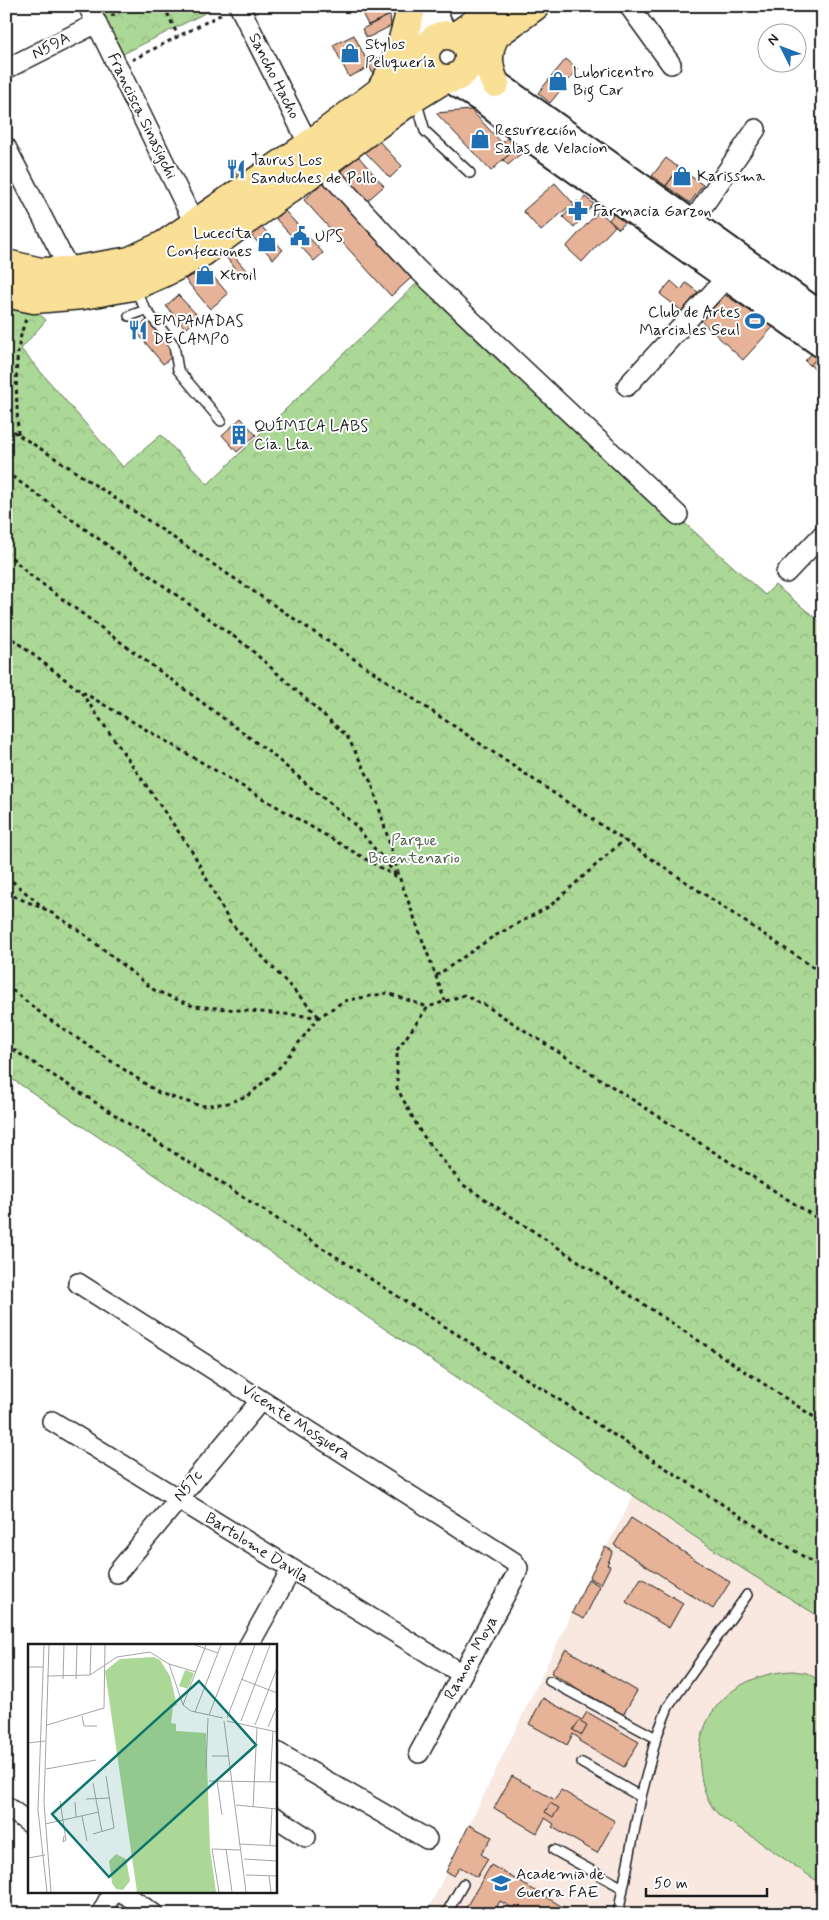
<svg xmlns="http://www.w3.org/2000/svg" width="829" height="1920" font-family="Mynerve,sans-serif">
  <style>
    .built { fill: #f8e8e0 }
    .grass { fill: #abd896; stroke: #647a59 }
    .forest { fill: url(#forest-crowns); stroke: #647a59 }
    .building { fill: #e6b398; stroke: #1c1c1c }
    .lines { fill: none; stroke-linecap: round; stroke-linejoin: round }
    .lane-casing { stroke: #1c1c1c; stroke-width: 12 }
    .street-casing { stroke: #1c1c1c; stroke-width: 22 }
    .secondary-casing { stroke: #1c1c1c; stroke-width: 30 }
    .primary-casing { stroke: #1c1c1c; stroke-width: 31 }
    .path { stroke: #1c1c1c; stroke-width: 3; stroke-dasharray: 4 4; stroke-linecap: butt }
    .lane { stroke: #fff; stroke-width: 9 }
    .street { stroke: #fff; stroke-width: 19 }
    .secondary { stroke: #fff; stroke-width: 26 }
    .primary { stroke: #fadf96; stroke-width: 28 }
    .labels { text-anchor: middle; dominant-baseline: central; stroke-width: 4; stroke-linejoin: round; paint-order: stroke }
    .poi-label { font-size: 16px; fill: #1c1c1c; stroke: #fff; text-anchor: start }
    .street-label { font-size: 16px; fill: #1c1c1c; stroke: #fff }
    .park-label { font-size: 16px; fill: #4e5e47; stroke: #fff }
    .inset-road { fill: none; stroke: #a4a4a4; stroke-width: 1 }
    .view { fill: #0f766e; fill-opacity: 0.15; stroke: #0f766e; stroke-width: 2.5 }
    .inset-edge { fill: none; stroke: #1c1c1c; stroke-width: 2.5 }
  </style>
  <defs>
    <pattern id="forest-crowns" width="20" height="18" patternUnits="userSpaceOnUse" patternTransform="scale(1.25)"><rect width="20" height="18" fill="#abd896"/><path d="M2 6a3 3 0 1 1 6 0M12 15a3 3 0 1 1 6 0" fill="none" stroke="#93b981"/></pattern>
  </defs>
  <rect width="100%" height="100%" fill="#fff"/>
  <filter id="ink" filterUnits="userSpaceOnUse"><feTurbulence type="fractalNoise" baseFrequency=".02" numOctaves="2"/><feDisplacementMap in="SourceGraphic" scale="10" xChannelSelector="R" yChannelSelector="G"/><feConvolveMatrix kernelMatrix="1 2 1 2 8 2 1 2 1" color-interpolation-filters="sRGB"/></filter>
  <g filter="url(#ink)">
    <path class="built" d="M634,1495L823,1619V1914H426L572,1613Z"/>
    <path class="grass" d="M793,1671L807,1673L823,1683V1885C798,1868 774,1852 750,1835C740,1828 727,1822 718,1814C707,1803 701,1783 700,1768C694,1710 738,1673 793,1671Z"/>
    <path class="forest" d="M97,6H219L121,55Z
      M417,283L765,595L775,585L823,624V1619L746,1571L6,1075V302L35,310L46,320L21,349L123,467L161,435L208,484Z"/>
    <path class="building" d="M386,6L390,15L368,25L361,11L368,7L371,14Z
      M390,15L391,26L367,38L362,29Z
      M354,35L370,67L349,77L333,45Z
      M376,57L381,68L374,76L367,61Z
      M566,59L578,69L550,103L538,93Z
      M471,110L502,143L510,136L519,145L491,171L436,113Z
      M378,140L402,166L390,178L365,152Z
      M519,145L524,151L508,165L503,160Z
      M358,156L384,186L366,202L340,172Z
      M666,158L679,168L666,186L652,176Z
      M236,164L241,172L236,175L231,166Z
      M679,168L703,185L690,203L666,186Z
      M323,182L411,278L391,296L304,200Z
      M555,183L573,203L541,231L523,211Z
      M585,197L594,204L574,227L563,217L577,201L580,203Z
      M285,211L323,253L314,261L276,219Z
      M599,211L615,226L582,262L566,247Z
      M615,212L625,222L619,229L609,220Z
      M261,226L283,250L273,259L251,235Z
      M230,252L246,270L240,274L225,256Z
      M207,269L228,294L210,309L185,279Z
      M671,281L681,290L686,283L698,292L682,311L660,294Z
      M178,295L199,317L186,329L166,306Z
      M725,295L774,326L743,360L701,321Z
      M149,318L178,352L163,364L135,330Z
      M811,354L816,359L810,365L805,361Z
      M816,359L823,361L816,370L810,365Z
      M823,363V373L818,369Z
      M241,418L256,435L237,452L222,435Z
      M631,1518L730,1582L713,1609L614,1545Z
      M605,1547L613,1551L607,1565L610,1566L601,1584L589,1578Z
      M641,1578L683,1603L669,1628L626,1602Z
      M588,1579L600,1586L584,1619L572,1613Z
      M566,1649L637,1691L623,1715L551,1673Z
      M543,1698L582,1720L587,1712L639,1742L624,1767L579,1741L580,1739L573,1734L567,1745L529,1724Z
      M579,1721L587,1726L582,1735L573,1730Z
      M512,1776L555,1800L561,1790L615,1821L597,1853L552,1827L554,1824L545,1818L537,1833L494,1808Z
      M550,1803L559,1808L553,1817L545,1812Z
      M469,1825L492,1837L481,1854L488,1859L477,1877L460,1867L454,1876L446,1872Z
      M491,1865L575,1914H523L500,1901L493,1914H462Z"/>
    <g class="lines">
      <defs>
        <path id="lane" d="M416,100L425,131L470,173
          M134,288L146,310L174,345L178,370L221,421
          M129,316L146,310
          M550,1681L656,1738
          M582,1763L641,1797
          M554,1850L623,1888
          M446,1914L463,1884
          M618,1914L641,1797L656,1738L668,1707L747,1595"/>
        <path id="street" d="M88,6L195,225
          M239,6L309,145
          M629,6L671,64
          M6,69L97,23
          M6,147L70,271
          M322,166L417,269L678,515
          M690,225L756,129
          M627,386L728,276
          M786,573L823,534
          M78,1283L514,1562L518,1568L516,1575L419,1753
          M52,1421L462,1674
          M117,1573L261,1400
          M249,1645L291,1570
          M275,1751L427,1839
          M6,1806L29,1823
          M275,1817L306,1837
          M120,1891L154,1914
          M101,1914L113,1891"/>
        <path id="secondary" d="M406,6L426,50
          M430,6L444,35
          M468,64L823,317
          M450,79L485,101L528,136L823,345"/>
        <path id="primary" d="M425 57a22 22 0 1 1 44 0a22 22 0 1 1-44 0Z
          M456,36L499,6
          M469,54L535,6
          M495,83C487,66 486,49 497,33
          M383,86C398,63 403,39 410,13
          M6,264L41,272L70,271L130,261L164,245L309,145L424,58
          M6,293L34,299L83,295L133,286L165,272L203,252L415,97L444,79"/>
      </defs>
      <use href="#lane" class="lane-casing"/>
      <use href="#street" class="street-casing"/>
      <use href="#secondary" class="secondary-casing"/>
      <use href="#primary" class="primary-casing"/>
      <path class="path" d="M164,6L178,36
        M111,16L129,6
        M132,60L224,13
        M6,427L52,456L823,974
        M18,434C17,394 12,356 26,319
        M6,472L247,646L347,736L372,784L400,879L445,1001
        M6,552L30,575L269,752L355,825L398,877
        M6,634L79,690L398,878
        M81,692L192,851L229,921L319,1017
        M6,876L44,908
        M6,893L47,910L80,931L154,990L193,1006L318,1017
        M436,976L491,938L550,906L624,840
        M6,985L47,1018L159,1093L201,1106L228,1103L249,1095L278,1069L319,1017L344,1001L387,993L428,1007
        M6,1045L823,1569
        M823,1222L485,1005L464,995L428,1007L397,1050V1088L421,1133L462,1184L823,1423"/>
      <use href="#lane" class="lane"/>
      <use href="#street" class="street"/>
      <use href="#secondary" class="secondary"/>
      <use href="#primary" class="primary"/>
    </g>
  </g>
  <defs>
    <symbol id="shop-bare" viewBox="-9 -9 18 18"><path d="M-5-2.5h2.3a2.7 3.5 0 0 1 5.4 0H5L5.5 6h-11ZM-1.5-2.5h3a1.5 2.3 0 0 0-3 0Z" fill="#1f6fb2" stroke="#fff" stroke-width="2.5" paint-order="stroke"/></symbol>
    <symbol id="restaurant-bare" viewBox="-9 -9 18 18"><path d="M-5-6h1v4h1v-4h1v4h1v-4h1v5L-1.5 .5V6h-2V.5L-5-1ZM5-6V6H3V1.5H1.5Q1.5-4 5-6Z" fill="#1f6fb2" stroke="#fff" stroke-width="2.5" paint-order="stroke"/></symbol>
    <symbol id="pharmacy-bare" viewBox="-9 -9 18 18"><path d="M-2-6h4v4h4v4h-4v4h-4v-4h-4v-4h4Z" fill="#1f6fb2" stroke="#fff" stroke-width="2.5" paint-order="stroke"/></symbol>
    <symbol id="civic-bare" viewBox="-9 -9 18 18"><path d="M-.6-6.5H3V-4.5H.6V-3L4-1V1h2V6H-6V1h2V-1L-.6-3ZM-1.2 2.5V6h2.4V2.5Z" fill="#1f6fb2" stroke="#fff" stroke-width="2.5" paint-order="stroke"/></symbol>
    <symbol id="stadium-bare" viewBox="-9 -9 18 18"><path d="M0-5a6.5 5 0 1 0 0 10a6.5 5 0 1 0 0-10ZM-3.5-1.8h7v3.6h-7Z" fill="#1f6fb2" stroke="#fff" stroke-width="2.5" paint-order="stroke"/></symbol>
    <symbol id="building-bare" viewBox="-9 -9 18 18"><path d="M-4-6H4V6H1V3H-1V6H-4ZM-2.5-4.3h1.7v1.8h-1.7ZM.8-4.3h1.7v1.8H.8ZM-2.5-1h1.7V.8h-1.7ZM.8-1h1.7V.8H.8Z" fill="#1f6fb2" stroke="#fff" stroke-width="2.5" paint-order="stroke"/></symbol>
    <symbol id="university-bare" viewBox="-9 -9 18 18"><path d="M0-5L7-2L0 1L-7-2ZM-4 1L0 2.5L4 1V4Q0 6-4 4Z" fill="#1f6fb2" stroke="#fff" stroke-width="2.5" paint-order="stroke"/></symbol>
  </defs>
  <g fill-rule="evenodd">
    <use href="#shop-bare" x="336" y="39" width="28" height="28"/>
    <use href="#shop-bare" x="544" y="67" width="28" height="28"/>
    <use href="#shop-bare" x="466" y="125" width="28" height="28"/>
    <use href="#restaurant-bare" x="222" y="155" width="28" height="28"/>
    <use href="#shop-bare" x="668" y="162" width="28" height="28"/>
    <use href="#pharmacy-bare" x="564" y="197" width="28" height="28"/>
    <use href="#civic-bare" x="286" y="222" width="28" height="28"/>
    <use href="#shop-bare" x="253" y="228" width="28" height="28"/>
    <use href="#shop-bare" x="191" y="261" width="28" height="28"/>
    <use href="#stadium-bare" x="741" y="307" width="28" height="28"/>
    <use href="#restaurant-bare" x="124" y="316" width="28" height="28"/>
    <use href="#building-bare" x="225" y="421" width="28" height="28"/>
    <use href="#university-bare" x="487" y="1869" width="28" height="28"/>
  </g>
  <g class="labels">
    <g class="poi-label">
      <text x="365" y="44">Stylos<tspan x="365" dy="18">Peluquería</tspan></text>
      <text x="573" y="72">Lubricentro<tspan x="573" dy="18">Big Car</tspan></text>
      <text x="495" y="130">Resurrección<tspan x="495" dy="18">Salas de Velacion</tspan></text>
      <text x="251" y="160">Taurus Los<tspan x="251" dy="18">Sanduches de Pollo</tspan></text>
      <text x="697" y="176">Karissma</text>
      <text x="593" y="211">Farmacia Garzon</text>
      <text x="252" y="233" text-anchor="end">Lucecita<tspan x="252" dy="18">Confecciones</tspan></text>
      <text x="315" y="236">UPS</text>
      <text x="220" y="275">Xtroil</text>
      <text x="740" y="312" text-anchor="end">Club de Artes<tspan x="740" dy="18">Marciales Seul</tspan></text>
      <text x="153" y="321">EMPANADAS<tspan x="153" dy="18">DE CAMPO</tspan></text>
      <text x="254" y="426">QUÍMICA LABS<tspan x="254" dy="18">Cía. Lta.</tspan></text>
      <text x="516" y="1874">Academia de<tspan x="516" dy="18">Guerra FAE</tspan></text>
    </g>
    <g class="street-label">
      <text transform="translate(51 46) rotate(-27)">N59A</text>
      <text transform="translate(274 76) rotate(63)">Sancho Hacho</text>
      <text transform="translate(142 116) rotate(64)">Francisca Sinasigchi</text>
      <text transform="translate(296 1422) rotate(33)">Vicente Mosquera</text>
      <text transform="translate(188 1486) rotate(-50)">N57c</text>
      <text transform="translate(257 1548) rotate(32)">Bartolome Davila</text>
      <text transform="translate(471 1658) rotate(-61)">Ramon Moya</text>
    </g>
    <g class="park-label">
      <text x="414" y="840">Parque<tspan x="414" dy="18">Bicentenario</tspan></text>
    </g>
  </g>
  <g transform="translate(28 1644)">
    <rect width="249" height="249" fill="#fff"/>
    <path d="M157,26L166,29L160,45L151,42ZM88,210L98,215L102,237L95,246L88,245L84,239L81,217Z" fill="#abd896"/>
    <path d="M126,13L132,16L142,32L149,61L145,63L143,79L148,80V87L178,89L182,205L188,248H109L77,27L92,15Z" fill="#abd896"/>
    <path class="inset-road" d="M16,1L10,166L19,248M21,1L16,159L23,248M167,1L190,9M141,20L168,28M0,23H16M62,31L63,1M19,32L62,31L89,13L122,8L141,20L155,61L163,67L195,74M35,35L36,1M48,35L49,1M213,35L249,49M155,61L178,1M167,68L193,1M181,71L208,1M54,72L56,82H69M199,74L227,1M196,77L218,248M199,77L249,88M213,77L242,1M19,81L76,64L77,1M227,81L249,24M240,83L249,62M0,99L17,97M184,112H200M18,125L68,116M178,125L180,74M181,137L249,138M189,137L194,171M242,138L245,87M65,139L74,188M58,155L82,154M32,157L38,196L35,198L36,192M47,158L48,173M208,161L249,165M225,163L229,84M54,172L59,197M17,180L71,168M65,190L86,184L78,132M211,200L249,202M242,201L244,164M198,205L204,248M0,214L17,211M216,215L249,217M218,231L249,232M241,232L243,248M191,248L184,205L212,206"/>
    <path class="view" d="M171,37L228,101L81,233L24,170Z"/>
    <rect width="249" height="249" class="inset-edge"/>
  </g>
  <rect width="829" height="1920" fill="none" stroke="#fff" stroke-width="25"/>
  <rect x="12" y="12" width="804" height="1895" fill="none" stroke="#1c1c1c" stroke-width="2" filter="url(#ink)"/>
  <g transform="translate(782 48) rotate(312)"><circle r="24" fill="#ffffff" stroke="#a4a4a4"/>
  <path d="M0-4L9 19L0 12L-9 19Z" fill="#1f6fb2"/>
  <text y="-8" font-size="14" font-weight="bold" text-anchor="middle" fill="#1c1c1c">N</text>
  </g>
  <path d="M646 1888v8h121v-8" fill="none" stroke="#1c1c1c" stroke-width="2.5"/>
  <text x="654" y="1888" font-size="15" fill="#1c1c1c" stroke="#ffffff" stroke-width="4" paint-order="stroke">50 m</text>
</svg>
